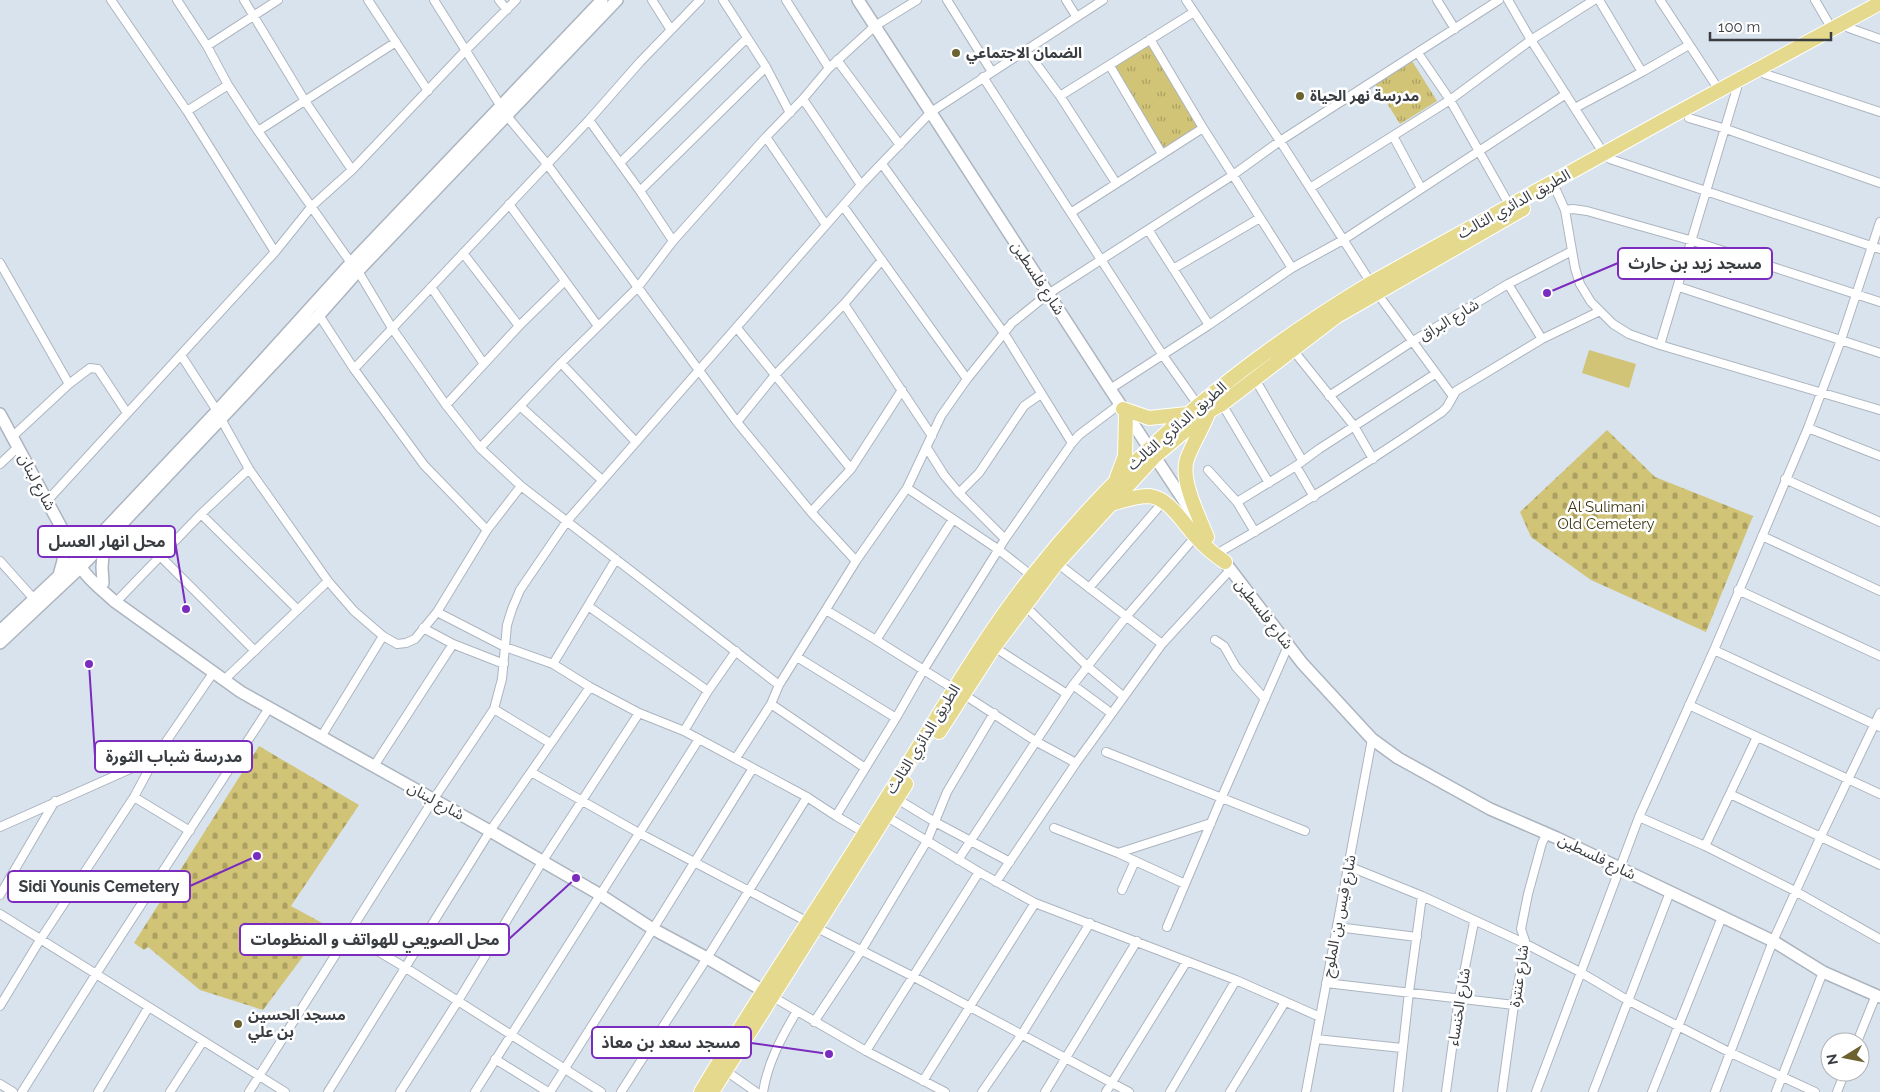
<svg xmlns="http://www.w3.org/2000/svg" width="1880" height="1092" font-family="Raleway,'Noto Sans Arabic',sans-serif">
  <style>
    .grass { fill: url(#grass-tufts) }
    .cemetery { fill: url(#cemetery-stones) }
    .pitch { fill: #d1c476 }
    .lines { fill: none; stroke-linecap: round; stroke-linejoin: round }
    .street-casing { stroke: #acb5bf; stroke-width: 10 }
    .secondary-casing { stroke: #acb5bf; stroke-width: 14 }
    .highway-casing { stroke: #fff; stroke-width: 16 }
    .street { stroke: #fff; stroke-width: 8 }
    .secondary { stroke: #fff; stroke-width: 11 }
    .highway { stroke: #e5d98d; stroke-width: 14 }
    .poi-dot { fill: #6b622f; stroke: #fff; stroke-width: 2 }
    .labels { text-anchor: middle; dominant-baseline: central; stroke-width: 5; stroke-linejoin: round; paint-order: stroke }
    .poi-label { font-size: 15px; font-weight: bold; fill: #393d41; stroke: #fff; text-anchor: start }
    .street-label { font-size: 15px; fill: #393d41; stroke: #fff }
    .park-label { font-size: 15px; fill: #3d3711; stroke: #fff }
    .leader { fill: none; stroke: #7b2cbf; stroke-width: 2 }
    .callout-dot { fill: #7b2cbf; stroke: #fff; stroke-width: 2 }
    .callout { fill: #fff; stroke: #7b2cbf; stroke-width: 2 }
    .callout-label { font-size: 16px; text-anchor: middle; font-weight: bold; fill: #393d41 }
  </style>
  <defs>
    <pattern id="grass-tufts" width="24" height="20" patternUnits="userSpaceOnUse" patternTransform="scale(1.25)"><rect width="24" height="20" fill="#d1c476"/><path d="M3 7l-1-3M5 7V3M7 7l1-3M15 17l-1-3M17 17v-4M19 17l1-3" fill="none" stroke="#aba062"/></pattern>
    <pattern id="cemetery-stones" width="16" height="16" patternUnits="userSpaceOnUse" patternTransform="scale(1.25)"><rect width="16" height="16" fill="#d1c476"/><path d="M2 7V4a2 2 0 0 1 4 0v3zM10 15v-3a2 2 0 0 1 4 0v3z" fill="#aba062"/></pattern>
  </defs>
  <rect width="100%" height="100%" fill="#d9e3ee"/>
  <path class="grass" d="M1150,40L1203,128L1162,154L1110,66Z
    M1412,61L1437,101L1400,124L1375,84Z"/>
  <path class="cemetery" d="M1607,430L1655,477L1753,516L1706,632L1591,580L1531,537L1520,512Z
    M259,746L359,805L291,906L324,924L325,927L263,1010L200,990L148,947L144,950L134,943Z"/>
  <path class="pitch" d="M1589,350L1636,364L1629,388L1582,373Z"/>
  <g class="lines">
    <defs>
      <path id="street" d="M111,0L187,111L275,252
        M177,0L207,46L228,85L258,131L351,263
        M244,0L305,101L352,170
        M368,0L428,91
        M434,0L507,116L547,164L737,422L811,512L856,561
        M499,0L507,10
        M652,0L671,30
        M723,0L766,67L790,113
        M786,0L829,68
        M947,0L992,72
        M1066,0L1076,16
        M1186,0L1280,141L1371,283
        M1437,0L1455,29
        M1508,0L1531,40L1604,154
        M1660,0L1719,90
        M1815,0L1832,29
        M1849,28L1880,39
        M1150,39L1203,128L1292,268
        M207,46L278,0
        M1026,50L1060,96L1116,183
        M1418,53L1450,100L1510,206
        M837,60L900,145
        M1110,66L1162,154
        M1642,72L1689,45
        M1765,74L1880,112
        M983,77L1162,354L1198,405
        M1060,96L1194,12
        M803,99L861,185
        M1575,108L1642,72L1599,0
        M187,111L228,85
        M1689,118L1726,129L1880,183
        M589,120L640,191L673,241
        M258,131L396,42
        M1393,136L1421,188
        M766,137L826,225
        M1610,159L1880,249
        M620,163L747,38
        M882,164L1004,333L1072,443
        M1310,188L1450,100L1531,40L1594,0
        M1556,190L1565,210L1575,268L1580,284L1591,302L1613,324L1629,334L1660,345L1880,410
        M640,191L766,67
        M509,204L598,326
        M843,206L967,379
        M1565,210L1573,209L1587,211L1693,241L1880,302
        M1072,212L1203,128
        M1149,231L1209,325
        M463,253L519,326
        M0,263L69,384
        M1173,269L1260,218
        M358,271L392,328L446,405L480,448L521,486L779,685
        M1508,284L1542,339
        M431,287L484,364
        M1679,287L1880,353
        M1377,293L1452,395
        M844,304L932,436
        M319,315L354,369L424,465L487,530
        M737,328L851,469
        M1660,345L1737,88
        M1293,350L1354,426L1373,459
        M181,355L217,411
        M561,363L635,441
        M354,369L589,120L640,62L700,0
        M1255,379L1302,460
        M1110,389L1209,325L1292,268L1343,240L1566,94
        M1329,396L1413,341L1508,284L1572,251
        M1222,404L1269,483
        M446,405L519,326L564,282
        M520,406L602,480
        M221,419L249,469L328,581L354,611L383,636L397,644L406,643L415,639L437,612
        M737,422L775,375L844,304L882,260
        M1808,428L1880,456
        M12,437L69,384L90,368L98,369L127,413
        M480,448L561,363L638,287L673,241L766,137L803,99L829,68L875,26L917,0
        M927,448L944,475L959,493
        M0,464L18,447
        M1296,466L1314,497
        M1208,470L1237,502
        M1785,479L1880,522
        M521,486L487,530L437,612L505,647L553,664L590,687L639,713L684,731L807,797L836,816L896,718L924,669L1005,539L1072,443L1079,435L1120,404
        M907,488L999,550L1032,576
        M47,501L275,252L312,206L352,170L465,51L516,0
        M811,512L851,469L902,390
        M201,514L297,609
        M953,519L876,640L954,689
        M1255,532L1237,502L1296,466L1319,449L1435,374
        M1762,536L1880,591
        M1005,539L959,493L979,473L1024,406L1041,394
        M1218,553C1295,509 1369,462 1442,412L1447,407L1456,391L1542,339L1600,311
        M160,556L255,651
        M0,561L34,599
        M1057,563L1162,644
        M1089,588L1163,502
        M1738,590L1880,656
        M116,602L201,514L249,469
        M1024,605L1087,666L1123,696
        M588,606L708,691
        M826,610L876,640
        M423,628L453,644
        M1215,640L1224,646L1236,667L1265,699
        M994,647L1067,694
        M1714,650L1880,727
        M797,657L896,718
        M553,664L616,559
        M224,680L328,581
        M1073,685L1111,713
        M963,694L1037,742L1076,763
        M771,704L865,768
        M1689,705L1880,794
        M494,709L550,743
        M684,731L708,691L736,651
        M321,737L383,636
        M1106,752L1305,831
        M736,758L771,704L779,685L856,561L907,488L941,416L967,379L1012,323L1048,294L1233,175L1280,141L1499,0
        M374,766L453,644L504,664
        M531,772L639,833L808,922
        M1730,794L1880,865
        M134,797L190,831
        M897,799L935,822L1010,862
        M836,816L865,833
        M887,817L979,872L1035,903L1236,980L1320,1017
        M1639,817L1705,846L1795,891L1880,939
        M0,827L155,758
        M1054,828L1118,853L1185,884
        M1705,846L1757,737
        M1118,853L1211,823
        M958,860L1073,685L1126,617L1195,537
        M1348,866L1422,896L1526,944L1580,972L1629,1001L1731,1053L1815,1092
        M996,882L1076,763L1162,644L1230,570
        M1122,890L1135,861
        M0,895L55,801
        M0,914L285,1092
        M1167,927L1221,799L1288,646
        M1337,927L1417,937
        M817,928L914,977L1129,1092
        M349,934L406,968L601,1092
        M1326,983L1514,1005
        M773,997L866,1051L945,1092
        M0,1006L40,940L134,797L155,758L213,673
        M814,1022L861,951L927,841L947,792L994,713
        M1316,1039L1402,1048
        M1857,1042L1876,995
        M866,1051L979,872
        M495,1059L548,1092
        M726,1071L756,1092
        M923,1081L1035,903
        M0,1084L13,1092
        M22,1092L96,974L269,708
        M98,1092L148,1008
        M170,1092L203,1041
        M249,1092L433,800L494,709L502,679L507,625L512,609L520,590L567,521L861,185L931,112L1103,0
        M328,1092L490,831L590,687
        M400,1092L458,1001L542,862L639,713
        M475,1092L699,739
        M550,1092L653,929L753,768
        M621,1092L707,958L807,797
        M763,1092C768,1062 781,1038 797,1011
        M982,1092L1022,1034L1090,923
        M1045,1092L1137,941
        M1106,1092L1187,961
        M1170,1092L1236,980
        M1230,1092L1285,1002
        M1306,1092L1372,739
        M1398,1092L1409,992L1422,896
        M1446,1092L1459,998L1474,922
        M1502,1092L1514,1005L1526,944L1521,929L1528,894L1542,843L1547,833
        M1536,1092L1639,817L1714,650L1808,428L1841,340L1880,222
        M1593,1092L1670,892
        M1652,1092L1722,917
        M1715,1092L1773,941L1821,836L1880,713
        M1776,1092L1823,972
        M1837,1092L1845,1072"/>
      <path id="secondary" d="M858,0L1110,389L1194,516
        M0,414L74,551C78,572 99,587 114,601L241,692L490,831L599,894L653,929L707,958L769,994
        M1221,557L1302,663L1372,739L1398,758L1490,809L1557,838L1773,941L1823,972L1880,997
        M59,575L63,561L65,535
        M103,583L102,567L104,542
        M0,631L81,555L217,411L351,263L602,0
        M0,643L81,567L319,315L358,271L617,0"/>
      <path id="highway" d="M1123,409L1149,418L1187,414
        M1117,477L1125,456L1126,414
        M1110,504C1122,501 1136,496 1149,496C1170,498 1184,525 1198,539C1206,548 1215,555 1225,562
        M1207,537C1199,517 1180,480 1187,459C1193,443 1202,429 1208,414
        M939,732L994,647L1057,563L1154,457L1209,411L1222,404L1337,316L1523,209
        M701,1092C751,1008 806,927 858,844C881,807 904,771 926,735C960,680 993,625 1033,575C1127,456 1241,361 1371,283L1668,118L1880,3
        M712,1092L906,784"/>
    </defs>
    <use href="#street" class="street-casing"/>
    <use href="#secondary" class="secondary-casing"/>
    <use href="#highway" class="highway-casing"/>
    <use href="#street" class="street"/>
    <use href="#secondary" class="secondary"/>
    <use href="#highway" class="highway"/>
  </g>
  <g class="poi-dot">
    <circle cx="956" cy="53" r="5"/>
    <circle cx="1300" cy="96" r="5"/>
    <circle cx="238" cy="1024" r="5"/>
  </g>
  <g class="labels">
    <g class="poi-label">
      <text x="966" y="53">الضمان الاجتماعي</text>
      <text x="1310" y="96">مدرسة نهر الحياة</text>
      <text x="248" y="1015">مسجد الحسين<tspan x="248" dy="17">بن علي</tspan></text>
    </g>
    <g class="street-label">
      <text transform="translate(1514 204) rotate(-29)">الطريق الدائري الثالث</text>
      <text transform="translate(1038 278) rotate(57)">شارع فلسطين</text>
      <text transform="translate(1449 320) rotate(-31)">شارع البراق</text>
      <text transform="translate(1177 426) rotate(-41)">الطريق الدائري الثالث</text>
      <text transform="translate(37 482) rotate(62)">شارع لبنان</text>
      <text transform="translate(1264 614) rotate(52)">شارع فلسطين</text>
      <text transform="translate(923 739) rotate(-58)">الطريق الدائري الثالث</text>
      <text transform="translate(436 801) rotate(29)">شارع لبنان</text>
      <text transform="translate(1597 857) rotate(26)">شارع فلسطين</text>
      <text transform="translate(1339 916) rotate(-79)">شارع قيس بن الملوح</text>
      <text transform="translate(1519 976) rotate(-82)">شارع عنترة</text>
      <text transform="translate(1459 1007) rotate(-81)">شارع الخنساء</text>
    </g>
    <g class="park-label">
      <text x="1606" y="507">Al Sulimani<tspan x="1606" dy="17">Old Cemetery</tspan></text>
    </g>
  </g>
  <path class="leader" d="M1547 293L1618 263M186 609L175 541M89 664L95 756M257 856L190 886M576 878L509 939M829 1054L751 1043"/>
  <g class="callout-dot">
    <circle cx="1547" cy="293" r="5"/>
    <circle cx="186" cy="609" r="5"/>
    <circle cx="89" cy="664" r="5"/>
    <circle cx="257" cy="856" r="5"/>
    <circle cx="576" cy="878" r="5"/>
    <circle cx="829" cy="1054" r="5"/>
  </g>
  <g class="callout">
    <rect x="1618" y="248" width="154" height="31" rx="5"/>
    <rect x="38" y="526" width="137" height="31" rx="5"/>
    <rect x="95" y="741" width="157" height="31" rx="5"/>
    <rect x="8" y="871" width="182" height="31" rx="5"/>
    <rect x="240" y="924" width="269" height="31" rx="5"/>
    <rect x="592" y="1027" width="159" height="31" rx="5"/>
  </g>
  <g class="callout-label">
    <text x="1695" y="269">مسجد زيد بن حارث</text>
    <text x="107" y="547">محل انهار العسل</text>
    <text x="174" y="762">مدرسة شباب الثورة</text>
    <text x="99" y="892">Sidi Younis Cemetery</text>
    <text x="375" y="945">محل الصويعي للهواتف و المنظومات</text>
    <text x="671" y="1048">مسجد سعد بن معاذ</text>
  </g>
  <g transform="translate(1845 1057) rotate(260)"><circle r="24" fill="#ffffff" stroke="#b0b1b3"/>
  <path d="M0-4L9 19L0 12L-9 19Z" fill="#6b622f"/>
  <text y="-8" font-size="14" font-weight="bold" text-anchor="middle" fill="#393d41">N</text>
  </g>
  <path d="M1710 32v8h121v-8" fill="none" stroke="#393d41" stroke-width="2.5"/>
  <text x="1718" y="32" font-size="15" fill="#393d41" stroke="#ffffff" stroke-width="4" paint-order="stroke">100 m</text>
</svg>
